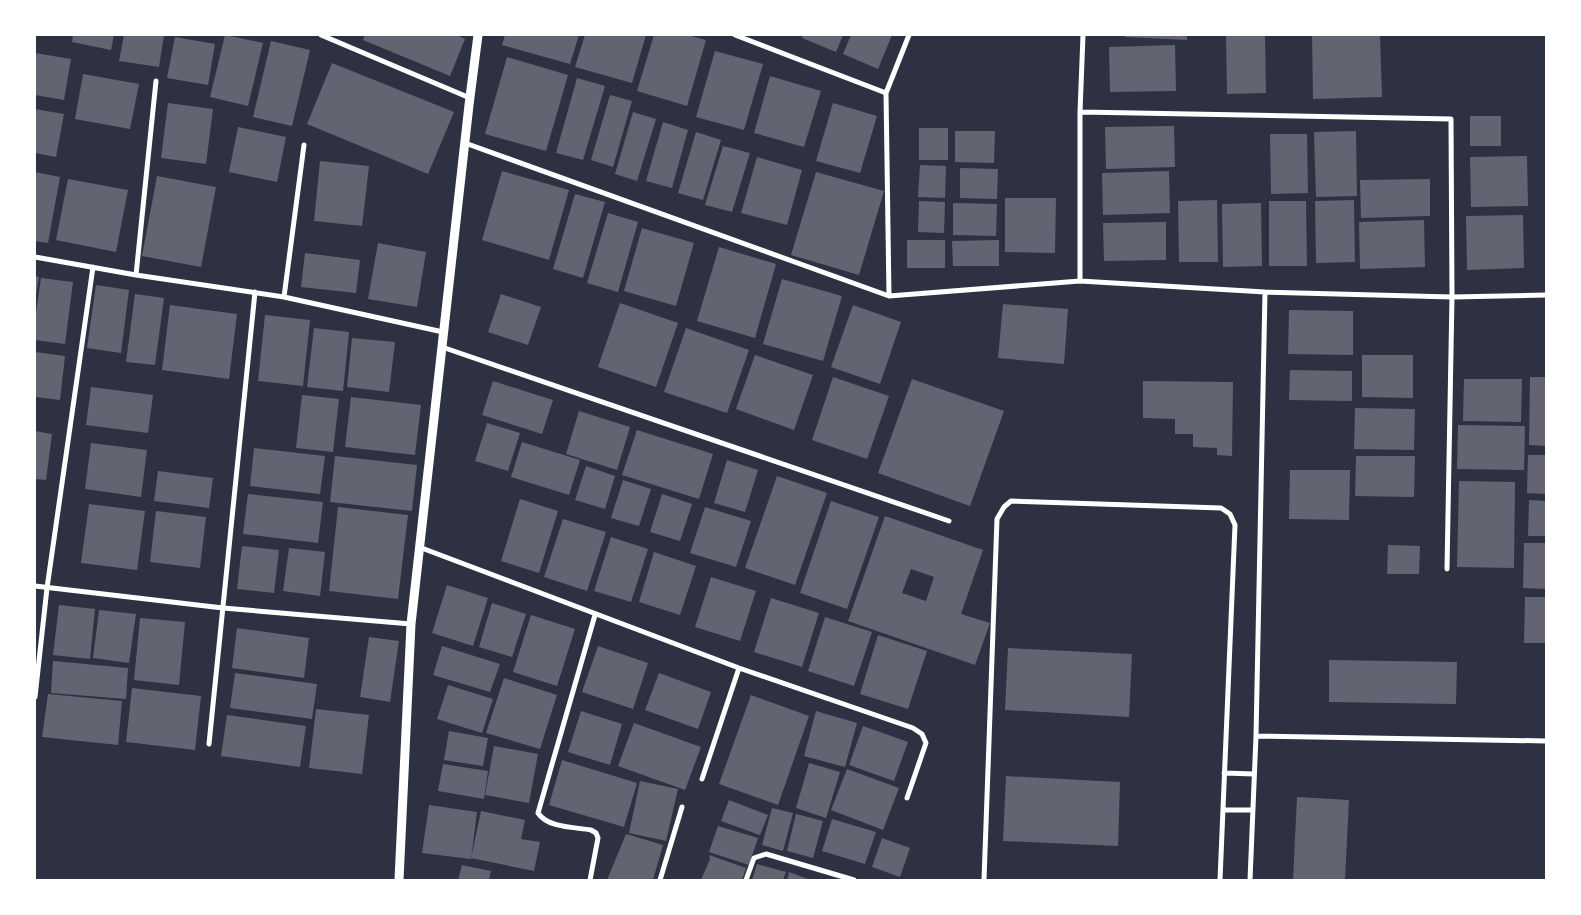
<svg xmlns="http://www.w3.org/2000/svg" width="1581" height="915" font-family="'Libre Baskerville',serif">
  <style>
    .building { fill: #626471; fill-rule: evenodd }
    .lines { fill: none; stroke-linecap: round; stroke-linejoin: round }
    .minor { stroke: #fff; stroke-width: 5 }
    .tertiary { stroke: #fff; stroke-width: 9 }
  </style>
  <rect width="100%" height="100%" fill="#2d3142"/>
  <path class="building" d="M73,35H114L111,50L72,42Z
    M124,35H164L159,67L119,61Z
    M225,35L263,43L248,106L210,97Z
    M365,35H457L465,39L450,76L363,40Z
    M505,35H579L570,64L502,45Z
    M585,35H646L632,83L575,67Z
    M654,35H687L706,40L687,106L637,91Z
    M803,35H843L836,52L802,38Z
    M851,35H892L878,69L843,54Z
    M1125,35H1187V40L1125,37Z
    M1226,35H1265L1266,93L1227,94Z
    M1312,35H1380L1382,97L1313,99Z
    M175,37L215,44L208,85L167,78Z
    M271,41L310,50L292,126L253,117Z
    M1175,45L1176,91L1110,92L1109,47Z
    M715,51L763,64L744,130L696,117Z
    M35,53L71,59L64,100L35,95Z
    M507,57L568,75L546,151L485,134Z
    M332,63L454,112L428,174L307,124Z
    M83,74L139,84L130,129L75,119Z
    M770,76L821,91L804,147L754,133Z
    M577,78L605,86L583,160L556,153Z
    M610,95L632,101L613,167L591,160Z
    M168,103L213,109L206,164L161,158Z
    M833,103L877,116L860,173L816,161Z
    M35,109L64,114L56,157L35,153Z
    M633,112L656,119L637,181L615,174Z
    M1470,116H1501V146H1470Z
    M663,122L688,130L672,188L646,181Z
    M1174,126L1175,167L1106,169L1105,127Z
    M238,127L286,137L277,182L229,172Z
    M919,128H948V160H919Z
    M955,131H995L994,163L955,162Z
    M1356,131L1357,196L1316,197L1314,132Z
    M696,132L721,140L703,200L678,193Z
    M1270,134H1307L1308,193L1271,194Z
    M723,146L750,153L732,212L705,205Z
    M1527,156L1528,206L1471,207L1470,157Z
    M757,157L802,170L787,225L741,213Z
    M320,161L369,166L362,226L314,221Z
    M920,165L946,166L945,198L918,197Z
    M960,168L998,169L997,199L960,198Z
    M502,171L569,190L549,260L482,240Z
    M1169,171L1170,213L1103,215L1102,173Z
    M35,172L60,177L48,243L35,241Z
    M816,172L884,191L859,275L791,255Z
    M157,176L216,187L201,267L142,256Z
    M68,179L128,190L116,252L56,240Z
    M1430,179V216L1361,218L1360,180Z
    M575,194L605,202L583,278L553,269Z
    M1005,198H1056L1055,253L1005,252Z
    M1217,200L1218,262H1179L1178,201Z
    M1354,200L1355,262L1316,263L1315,201Z
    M919,201L945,202L944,233L918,232Z
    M1269,201H1306L1307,266H1269Z
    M953,203L997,204L996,236L953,235Z
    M1261,203L1262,266L1223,267L1222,204Z
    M608,213L638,222L618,292L587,283Z
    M1523,215L1524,268L1467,270L1466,216Z
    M1424,220L1425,267L1360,269L1359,222Z
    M1166,222V260L1104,261L1103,223Z
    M642,228L694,243L676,306L624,291Z
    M907,240H945V268H907Z
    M999,240V266H953L952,241Z
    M378,243L426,252L417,307L368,299Z
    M719,247L776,264L755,338L697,321Z
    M305,253L360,260L356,293L301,287Z
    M35,276L39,277L36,295H35Z
    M41,278L73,282L65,344L35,340V319Z
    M782,279L842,296L823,361L763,344Z
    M96,285L129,290L121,353L87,348Z
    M135,294L164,298L155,365L126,362Z
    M501,294L541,307L528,345L488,332Z
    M620,303L678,323L656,387L598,367Z
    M1003,304L1068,309L1064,364L998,358Z
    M170,305L237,314L229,379L162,370Z
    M853,305L901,322L880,384L831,367Z
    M1289,310L1353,311V355L1288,354Z
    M265,315L310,320L303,386L258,381Z
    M314,328L349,332L343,391L307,387Z
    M686,328L749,350L727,413L664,392Z
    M352,338L395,342L389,392L347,387Z
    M35,352L65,356L60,400L35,397Z
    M755,355L813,375L794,430L736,409Z
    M1362,355H1413V398L1362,397Z
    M1290,370L1352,371V401L1289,400Z
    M833,377L889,396L867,459L812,440Z
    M1530,377H1546V446L1529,445Z
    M912,379L1004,411L970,506L878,473Z
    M1464,379H1522L1521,422L1463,421Z
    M493,381L553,400L542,434L482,415Z
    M1143,381L1233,382L1232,456L1217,455V448L1193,447V434H1175V419L1143,418Z
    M91,387L153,395L148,433L86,425Z
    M302,395L339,399L333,452L296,448Z
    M351,397L421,405L415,455L345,447Z
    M1355,408L1415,409L1414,450L1354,449Z
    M579,411L630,427L617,470L566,454Z
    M487,423L520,433L508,471L475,461Z
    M1458,425L1525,426L1524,470L1457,469Z
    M637,430L713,454L699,499L622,475Z
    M35,431L52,434L46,480L35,479Z
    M522,442L580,460L569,495L511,477Z
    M91,443L147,450L141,497L85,489Z
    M254,448L325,456L320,494L250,486Z
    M1528,455H1546V494L1527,493Z
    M335,456L417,465L412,511L330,502Z
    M1356,456H1415L1414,497L1355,496Z
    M727,460L758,470L745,512L714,503Z
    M586,466L615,476L605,509L575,500Z
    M1290,470H1350L1349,520L1289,519Z
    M158,471L213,478L209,508L154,501Z
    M777,476L827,493L795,585L745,568Z
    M623,480L651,489L639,526L611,518Z
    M1459,481L1515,482L1514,568L1457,567Z
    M248,494L323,502L318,543L243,534Z
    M662,494L692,504L680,541L650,532Z
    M520,499L558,511L539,573L501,561Z
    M1529,500L1546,501V536H1528Z
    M831,501L879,517L847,609L800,593Z
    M89,504L145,511L137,570L81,563Z
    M338,507L408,515L398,599L329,591Z
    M705,507L751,521L736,567L690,553Z
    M156,511L206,517L200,568L150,562Z
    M885,516L983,550L961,614L990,623L975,665L848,621ZM911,569L934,577L926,601L902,593Z
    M563,519L606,532L587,591L544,577Z
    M611,537L648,549L631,602L594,591Z
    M1524,543H1546V589L1523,588Z
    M1388,545L1420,546L1419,574H1387Z
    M242,546L279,550L274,593L237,589Z
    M289,548L325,552L320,596L283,591Z
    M654,552L696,566L680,615L639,602Z
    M711,577L756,591L740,641L695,627Z
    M447,585L488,598L473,646L432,633Z
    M1525,597H1546V643H1524Z
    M771,598L819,613L802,667L754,652Z
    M492,603L526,614L512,657L479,647Z
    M59,605L95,609L90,659L53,655Z
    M99,610L136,614L129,663L93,658Z
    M531,615L575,629L557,686L513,672Z
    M825,617L872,632L854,686L808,671Z
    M140,618L185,622L179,685L134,680Z
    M237,628L309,638L304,678L232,668Z
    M878,635L927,651L908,709L860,694Z
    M369,637L399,641L390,702L360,697Z
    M442,646L500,664L490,692L433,675Z
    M598,646L648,663L633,709L582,692Z
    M1008,648L1132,654L1129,717L1005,710Z
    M1329,660L1457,662L1456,704L1329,702Z
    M53,661L128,668L126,699L51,693Z
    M235,673L317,684L312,719L230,708Z
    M659,673L711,692L698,729L645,710Z
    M504,678L557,695L540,749L486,733Z
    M448,685L493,699L482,733L437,719Z
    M132,688L201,696L195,750L126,742Z
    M48,694L122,701L118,745L42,737Z
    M751,695L809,716L778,805L719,784Z
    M316,709L369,715L362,774L309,768Z
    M581,711L622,724L610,765L568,752Z
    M816,711L857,723L845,767L804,756Z
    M227,715L306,726L300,767L221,756Z
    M634,723L701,747L685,790L618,766Z
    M863,726L908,742L894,781L849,765Z
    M449,731L488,738L483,766L444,760Z
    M494,746L538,754L529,803L485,795Z
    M562,760L637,783L624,827L549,805Z
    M809,763L840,772L826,818L796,808Z
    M443,764L488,771L484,799L438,791Z
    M847,769L899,788L883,830L831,810Z
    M1006,776L1120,782L1118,846L1003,841Z
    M640,781L678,789L666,841L629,833Z
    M1297,797L1349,800L1345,880H1293Z
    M729,800L768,815L760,835L721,821Z
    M429,805L477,812L471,859L422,853Z
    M772,808L793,813L783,851L762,845Z
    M481,811L525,820L521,839L540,842L534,871L471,858Z
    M796,814L823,821L813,858L787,851Z
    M832,819L876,832L865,864L822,851Z
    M718,826L758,838L749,865L709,852Z
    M626,834L663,845L653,880H607Z
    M882,838L910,848L900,877L872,867Z
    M709,855L746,868L742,880H701L710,859Z
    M757,864L786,872L783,880H752Z
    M462,865L491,871L489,880H458Z
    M789,872L811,880H787Z"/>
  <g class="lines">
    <path class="minor" d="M321,35L470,98
      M735,35L886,93L909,35
      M1083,35L1080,112L1451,119L1452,297L1447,569
      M886,93L889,296
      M465,143L889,296L1080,281L1265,292L1452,297L1546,295
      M35,257L136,275L284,297L443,332
      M136,275L156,81
      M1080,281V112
      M284,297L304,145
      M442,347L949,521
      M419,547L739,668L913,728L922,734L926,743L907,798
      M35,586L223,608L411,624
      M35,697L47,588L93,267
      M1256,736L1546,741
      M209,744L255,292
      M1224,773L1254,774
      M702,779L739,668
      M1223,810H1252
      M590,880L598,838L596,833L591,830C574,827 548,828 538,813L595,615
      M660,880L682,807
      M746,880L754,858L766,854L854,880
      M984,880L997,519L1004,507L1011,501L1221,508L1230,514L1235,525L1220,880
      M1250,880L1256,736L1265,292"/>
    <path class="tertiary" d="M399,880L411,624L469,105L478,35"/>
  </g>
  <rect width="1581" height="915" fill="none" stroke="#ffffff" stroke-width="72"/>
</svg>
